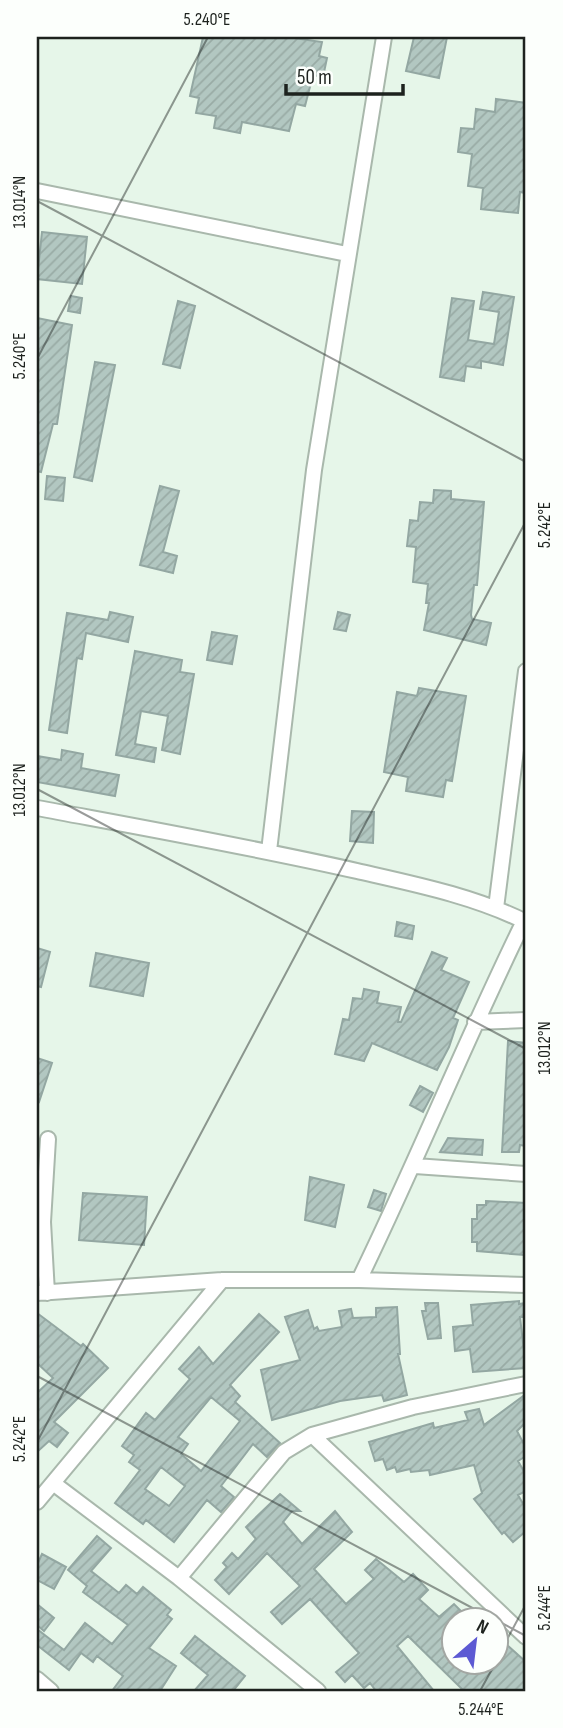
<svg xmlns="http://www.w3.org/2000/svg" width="563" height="1728" font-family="'Sofia Sans Condensed',sans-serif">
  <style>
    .building { fill: url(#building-hatch); stroke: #93a7a2; stroke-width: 2; fill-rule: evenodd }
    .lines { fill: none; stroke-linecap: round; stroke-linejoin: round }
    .street-casing { stroke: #a9b8ac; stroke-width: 18 }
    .street { stroke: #fff; stroke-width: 14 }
    .ticks { fill: none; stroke: #1d221e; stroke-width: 2; stroke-opacity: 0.45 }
    .neatline { fill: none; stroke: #1d221e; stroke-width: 2.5 }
    .ticks-label { font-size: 18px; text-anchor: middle; fill: #1d221e }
  </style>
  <defs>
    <pattern id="building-hatch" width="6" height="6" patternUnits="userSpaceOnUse" patternTransform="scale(1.75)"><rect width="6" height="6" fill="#b2c7c1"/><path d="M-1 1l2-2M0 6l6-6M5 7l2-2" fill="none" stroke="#99aba5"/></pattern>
  </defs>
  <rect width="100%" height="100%" fill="#e6f6e9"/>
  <path class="building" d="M203,37H287L322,42L319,56L327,58L323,77L313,75L305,106L296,104L289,131L242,122L240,133L214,128L216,116L196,113L199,98L190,96Z
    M414,37H447L439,78L406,71Z
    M496,99L526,103V183L525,193L520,192L518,213L481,209L483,188L468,186L472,154L458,152L461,128L474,129L476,109L495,112Z
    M42,232L87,237L82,284L37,279Z
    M483,292L514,297L503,365L481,361V368L466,366L464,381L440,377L452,298L474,301L468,340L494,344L499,312L480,309Z
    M71,296L82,298L80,313L68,311Z
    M178,301L195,306L180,368L163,364Z
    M37,318L72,325L57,424H53L41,472L37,471Z
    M95,362L115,365L92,481L74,477Z
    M47,476L65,478L63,501L45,499Z
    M160,486L179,491L163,552L177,556L173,573L140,565Z
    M434,490L451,491V499L484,502L477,585H474L471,615L472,619L491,623L486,645L424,630L429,603H426L428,584L413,582L416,547L407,546L410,520L418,521L420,502L433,503Z
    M110,612L133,617L128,642L86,633L82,659L77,658L67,733L49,730L67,613L108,620Z
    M338,612L350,615L346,631L334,629Z
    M212,632L237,636L232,664L207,660Z
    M135,651L182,660L180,672L194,674L180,754L162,750L168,716L141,711L135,744L156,748L154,762L116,755Z
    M419,688L466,696L452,781L446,780L443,797L406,791L408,777L384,772L397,692L417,696Z
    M62,750L83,754L81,768L119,775L115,796L37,782V756L61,760Z
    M352,811L374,812L373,843L350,841Z
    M397,922L414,926L412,939L395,936Z
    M37,948L50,952L41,987L37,986Z
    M432,952L447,958L441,970L469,982L453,1018L458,1020L449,1047L437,1070L372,1043L364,1061L335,1054L343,1019L349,1020L353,998L362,999L364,989L379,992L377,1003L401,1007L398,1022H401Z
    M96,953L149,963L143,996L90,986Z
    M508,1041L526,1043V1146L520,1145L519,1152H502Z
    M37,1058L52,1063L39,1102L37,1101Z
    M420,1086L433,1093L423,1112L410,1105Z
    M448,1138L483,1140L482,1155L440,1152Z
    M310,1177L344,1185L335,1227L305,1220Z
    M374,1190L386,1194L381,1211L368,1207Z
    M83,1193L147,1197L144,1245L79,1240Z
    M486,1201L526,1203L524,1255L477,1251V1242H472V1219H477V1205H486Z
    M519,1301V1304L526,1303V1317H520L526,1368L473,1372L470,1349L455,1351L453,1327L473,1325L471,1305Z
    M425,1303H438L441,1338L428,1339L422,1311H426Z
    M397,1307L400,1354H398L407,1395L384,1401L382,1395L340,1401L272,1420L261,1370L300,1360L285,1317L308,1310L314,1329L317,1327L319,1331L342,1327L339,1311L351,1309L353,1318L376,1317V1308Z
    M37,1313L81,1346L83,1344L108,1368L54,1422L68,1433L57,1447L49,1441L37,1452V1393L53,1378L37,1363Z
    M259,1314L279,1332L230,1385L240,1396L235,1402L280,1443L267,1457L253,1444L221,1486L234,1497L221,1512L207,1500L174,1542L146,1520L143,1524L115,1503L140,1470L129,1462L134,1455L122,1446L146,1413L155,1420L190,1379L179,1369L199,1347L213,1364ZM211,1397L240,1421L201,1471L181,1454L188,1444L178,1437ZM161,1467L185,1486L169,1506L145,1489Z
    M526,1394V1422L517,1431L526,1448V1456L518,1461L526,1475V1491L518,1495L526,1509V1531L513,1542L504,1532L502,1534L474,1499L482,1493L474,1465L430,1475L429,1470L411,1472L410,1469L397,1472L395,1467L387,1470L383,1459L375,1461L369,1442L433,1423L434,1428L468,1420L465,1412L479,1409L484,1425Z
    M280,1494L300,1511H292L283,1522L302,1544L335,1511L352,1532L314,1569L346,1604L374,1579L365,1570L376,1559L404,1582L413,1574L428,1590L419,1599L439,1617L454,1604L464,1614L454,1620V1662H496V1635L526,1662V1691H464L408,1636L397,1646L434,1691H376L370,1683L364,1688L352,1675L345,1682L336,1672L359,1653L310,1599L282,1624L271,1612L300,1586L267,1553L229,1594L215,1580L227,1567L223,1563L232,1553L238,1559L256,1539L246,1527Z
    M97,1536L111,1548L91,1571L119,1593L126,1585L137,1594L143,1587L171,1610L167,1615L172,1619L149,1648L176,1666L160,1691H112L123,1676L97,1656L93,1662L81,1653L69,1670L37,1645V1629L64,1650L85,1623L112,1644L128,1625L83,1592L87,1586L68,1570Z
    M42,1554L66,1567L54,1589L37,1580V1565Z
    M37,1604L54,1618L44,1631L37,1625Z
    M195,1636L245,1676L233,1691H194L208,1675L181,1653Z"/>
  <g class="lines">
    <defs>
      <path id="street" d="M37,191L347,254
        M37,808C144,828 251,847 357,871C414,884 474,896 526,922
        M269,851L314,470L384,37
        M496,908L526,671
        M475,1022L526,1020
        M415,1166L526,1174
        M359,1280C417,1161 466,1039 524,921
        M37,1293L222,1280H359L526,1285
        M47,1293L43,1222L48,1139
        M312,1435L526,1637
        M53,1483L179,1578L318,1691
        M37,1502L222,1280
        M179,1578L284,1452L312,1435L413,1407L526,1384
        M37,1679L51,1691"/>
    </defs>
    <use href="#street" class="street-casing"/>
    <use href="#street" class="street"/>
  </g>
  <path class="ticks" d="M37,201L526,462M37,359L208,37M37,789L526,1049M37,1376L495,1620M37,1442L526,521M496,1620L526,1636M496,1660L526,1604M480,1691L496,1662"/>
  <rect width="563" height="1728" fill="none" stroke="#fcfffc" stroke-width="77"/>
  <g transform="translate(475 1641) rotate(28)"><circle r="33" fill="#fcfffc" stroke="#a3a7a3" stroke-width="2"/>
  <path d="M0-5L12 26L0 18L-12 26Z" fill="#5d5ad3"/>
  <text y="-10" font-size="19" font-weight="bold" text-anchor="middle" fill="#1d221e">N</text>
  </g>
  <path d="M286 84v10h117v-10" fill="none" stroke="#1d221e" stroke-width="3.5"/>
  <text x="297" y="84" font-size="21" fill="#1d221e" stroke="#fcfffc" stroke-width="5" paint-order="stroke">50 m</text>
  <rect x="38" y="38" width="486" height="1652" class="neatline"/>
  <g class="ticks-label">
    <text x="207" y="25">5.240°E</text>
    <text transform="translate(19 202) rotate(-90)" y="6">13.014°N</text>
    <text transform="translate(19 356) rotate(-90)" y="6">5.240°E</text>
    <text transform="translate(544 525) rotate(-90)" y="6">5.242°E</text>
    <text transform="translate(19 790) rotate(-90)" y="6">13.012°N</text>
    <text transform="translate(544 1048) rotate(-90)" y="6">13.012°N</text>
    <text transform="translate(19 1439) rotate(-90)" y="6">5.242°E</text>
    <text transform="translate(544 1608) rotate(-90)" y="6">5.244°E</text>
    <text x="481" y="1715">5.244°E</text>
  </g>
</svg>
